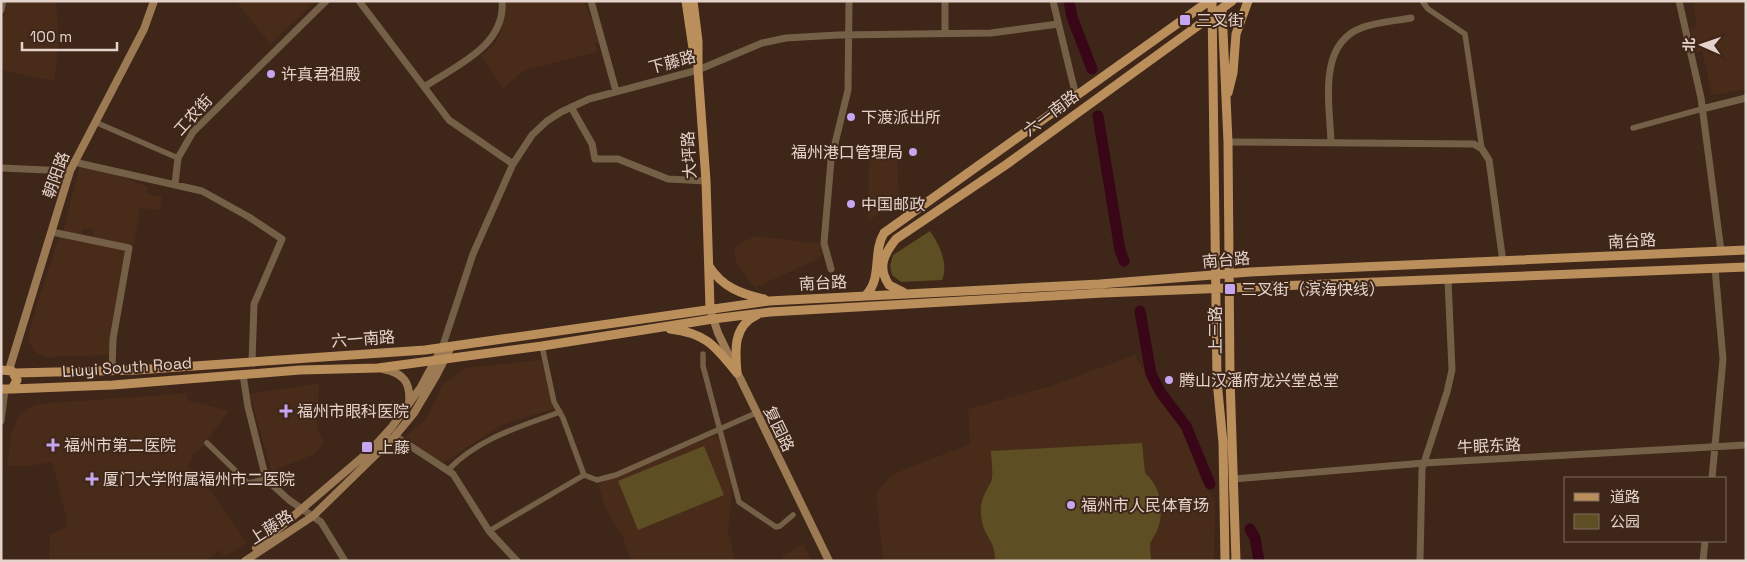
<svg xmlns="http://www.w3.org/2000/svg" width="1747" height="562" font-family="'Space Grotesk','Noto Sans SC',sans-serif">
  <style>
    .built { fill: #492b1a }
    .green { fill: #5d4f23 }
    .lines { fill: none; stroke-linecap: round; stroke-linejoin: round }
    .river { stroke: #390617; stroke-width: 11 }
    .minor { stroke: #745f47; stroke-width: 5.5 }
    .tertiary { stroke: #745f47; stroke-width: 7 }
    .secondary { stroke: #9c7a53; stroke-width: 8 }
    .primary { stroke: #ba8f5c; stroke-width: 9 }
    .poi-dot { fill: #c6a6f0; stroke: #3e2619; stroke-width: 2 }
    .labels { text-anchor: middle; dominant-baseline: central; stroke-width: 4; stroke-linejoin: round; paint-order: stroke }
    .poi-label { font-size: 16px; fill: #e4d3cb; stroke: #3e2619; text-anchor: start }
    .street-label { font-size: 16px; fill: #e4d3cb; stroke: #3e2619 }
  </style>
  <rect width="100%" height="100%" fill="#3e2619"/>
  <path class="built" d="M7,1H56L59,44L54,81L1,70V26Z
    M236,1H316L270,44Z
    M506,1H584L600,42L595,43L598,52L523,71L503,89L481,55L493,46L501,32Z
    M1693,1H1746V89L1712,95L1702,51L1696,52L1690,28L1697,27Z
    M869,157L897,158L899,201L868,221Z
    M80,165L120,176L148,187L147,192L153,196L162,195L160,210L140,208L134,245L93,239V229H82L81,237L63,232Z
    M59,236L126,250L109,355L48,357L36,353L29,343V331Z
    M756,236L822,244L824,253L815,260L755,288L737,265L734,250L740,243Z
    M1135,355L1157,394L1184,429L1202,482L1215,500L1214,561H880L883,559L876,492L893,474L970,444L968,409L1051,386Z
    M541,360L556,408L502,425L441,464L413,446L405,437L426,419L443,384L466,368Z
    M319,383L317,427L324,443L315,454L271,471L250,394Z
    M188,393L187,400L229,411L205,444L191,456L193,459L187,465L213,494L247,543L225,557L219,550L206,561H49L50,535L68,526L52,462L29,466H7L11,435L18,417L27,409L37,404Z
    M714,436L720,437L730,472L732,495L728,530L735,561H631L623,537L607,512L598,484Z
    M803,544L811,561H780L783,559L782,556Z"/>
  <path class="green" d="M930,231C939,244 949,264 942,280L901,282L892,275L890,266L893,255Z
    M1142,443L1145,473C1161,487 1165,510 1157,531C1155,535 1151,540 1150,545C1150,550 1151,556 1151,561H995C996,539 982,537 981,514C980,500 985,493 991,482C994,474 991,459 991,451Z
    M704,446L724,495L638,530L618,481Z"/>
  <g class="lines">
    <path class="river" d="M1069,1L1072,17L1092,69
      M1098,116L1120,250L1124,261
      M1140,311L1151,374L1161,393L1186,426L1210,484
      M1250,529L1255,538L1259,561"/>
    <path class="minor" d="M1422,1L1428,9L1465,34L1482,149
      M95,122L178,158
      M1633,128L1702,109
      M542,346L554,402L563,418L584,475
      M703,354V366L739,502L776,527L780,526L793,515
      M207,443L248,483L266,479
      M448,470C479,438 519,427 560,412
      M584,475L597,480L616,475L756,413
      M489,531L584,475"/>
    <path class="tertiary" d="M359,1L449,120L513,164
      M591,1L616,91
      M945,1V32
      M1053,1L1076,96
      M1679,1L1701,98L1721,251
      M1,10L3,1
      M424,87C455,66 506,46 502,1
      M571,107L592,144L595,159H618L668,179L706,181
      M1702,109L1746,98
      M1228,142L1474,144L1482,149L1489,160L1503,262
      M1331,143C1330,105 1317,45 1361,28C1376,22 1395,21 1411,18
      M74,162L202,191L249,217L282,239L254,304L252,362
      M1,168L70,171
      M175,184L178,158L193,132L326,1
      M52,232L129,248L113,339L112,371
      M831,269L824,243L831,160L848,90L849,1
      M442,348L473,254L513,164L532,135L547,121L561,112L589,99L698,70L762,43L786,38L838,35L991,33L1058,24
      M243,375L248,407L266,479L289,500L321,522L345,561
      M1,421L5,390
      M395,436L453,474L489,531L517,561
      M1712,478L1723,359L1715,268
      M1234,479L1424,463L1746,445
      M1420,561L1422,469L1447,392L1452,370L1448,280
      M1703,561L1705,541"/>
    <path class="secondary" d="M712,315L718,333L829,561
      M383,369C403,373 411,382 409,403
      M9,370L70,171L144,29L154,1
      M256,548L372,449L391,428L421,387L442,348
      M245,561L313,516L395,436L414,413L436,376L451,347"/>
    <path class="primary" d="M686,1L694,55
      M693,1L698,41V70L706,181L710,308
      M1212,1L1217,381L1223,443L1225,561
      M1222,9L1228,142L1230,378L1236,561
      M1228,93L1233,73L1236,34L1248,1
      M709,266C722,287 741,294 764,299
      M903,292L889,285C877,267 884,254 896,239L1007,164L1232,1
      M865,296C883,279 872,253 884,233L1209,1
      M670,329C706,333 715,346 737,373
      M1,370L12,371L17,380L12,389H1
      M15,373L136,370L425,350L769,301L1100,284L1250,272L1746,250
      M737,373C735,350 733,326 757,315
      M12,389L113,385L300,370L378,368L542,346L713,319L770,312L1103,293L1746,267"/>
  </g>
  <g class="poi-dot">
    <rect x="1179" y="14" width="12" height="12" rx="2.5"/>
    <circle cx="271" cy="74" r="5"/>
    <circle cx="851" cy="117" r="5"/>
    <circle cx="913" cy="152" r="5"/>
    <circle cx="851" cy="204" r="5"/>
    <rect x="1224" y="283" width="12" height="12" rx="2.5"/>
    <circle cx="1169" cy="380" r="5"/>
    <path d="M283.5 403.5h5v5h5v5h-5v5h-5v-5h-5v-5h5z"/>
    <path d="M50.5 437.5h5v5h5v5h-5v5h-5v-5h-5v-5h5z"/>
    <rect x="361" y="441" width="12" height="12" rx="2.5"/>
    <path d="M89.5 471.5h5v5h5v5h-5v5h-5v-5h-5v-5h5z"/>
    <circle cx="1071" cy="505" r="5"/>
  </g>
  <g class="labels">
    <g class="poi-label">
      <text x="1196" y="20">三叉街</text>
      <text x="281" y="74">许真君祖殿</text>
      <text x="861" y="117">下渡派出所</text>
      <text x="903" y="152" text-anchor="end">福州港口管理局</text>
      <text x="861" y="204">中国邮政</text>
      <text x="1241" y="289">三叉街（滨海快线）</text>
      <text x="1179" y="380">腾山汉潘府龙兴堂总堂</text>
      <text x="297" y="411">福州市眼科医院</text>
      <text x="64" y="445">福州市第二医院</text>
      <text x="378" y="447">上藤</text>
      <text x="103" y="479">厦门大学附属福州市二医院</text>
      <text x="1081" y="505">福州市人民体育场</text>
    </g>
    <g class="street-label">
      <text transform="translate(672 62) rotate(-15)">下藤路</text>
      <text transform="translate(1051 113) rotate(-37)">六一南路</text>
      <text transform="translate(193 115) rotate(-48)">工农街</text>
      <text transform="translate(689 155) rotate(-93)">大坪路</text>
      <text transform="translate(56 175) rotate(-70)">朝阳路</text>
      <text transform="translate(1632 241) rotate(-3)">南台路</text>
      <text transform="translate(1226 260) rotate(-5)">南台路</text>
      <text transform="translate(823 283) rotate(-3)">南台路</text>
      <text transform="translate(1215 330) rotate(-90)">上三路</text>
      <text transform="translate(363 339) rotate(-4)">六一南路</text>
      <text transform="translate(127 367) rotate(-4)">Liuyi South Road</text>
      <text transform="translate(779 429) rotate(64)">复园路</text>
      <text transform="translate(1489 446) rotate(-3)">牛眠东路</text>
      <text transform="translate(271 527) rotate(-33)">上藤路</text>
    </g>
  </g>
  <rect width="1747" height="562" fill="none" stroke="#e4d3cb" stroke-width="5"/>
  <rect x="1564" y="477" width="162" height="65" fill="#3e2619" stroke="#806b60"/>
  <rect x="1574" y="493" width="25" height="8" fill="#ba8f5c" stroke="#806b60"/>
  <text x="1610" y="502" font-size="15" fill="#e4d3cb">道路</text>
  <rect x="1574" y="514" width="25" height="15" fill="#5d4f23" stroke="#806b60"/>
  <text x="1610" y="527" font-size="15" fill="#e4d3cb">公园</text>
  <g transform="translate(1702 45) rotate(272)" stroke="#3e2619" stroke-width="4" paint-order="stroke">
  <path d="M0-4L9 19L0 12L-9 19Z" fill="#e4d3cb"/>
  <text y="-8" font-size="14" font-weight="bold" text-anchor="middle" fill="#e4d3cb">北</text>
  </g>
  <path d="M22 42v8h95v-8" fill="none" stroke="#e4d3cb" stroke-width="2.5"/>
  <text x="30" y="42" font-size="15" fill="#e4d3cb" stroke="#3e2619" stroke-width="4" paint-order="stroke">100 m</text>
</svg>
